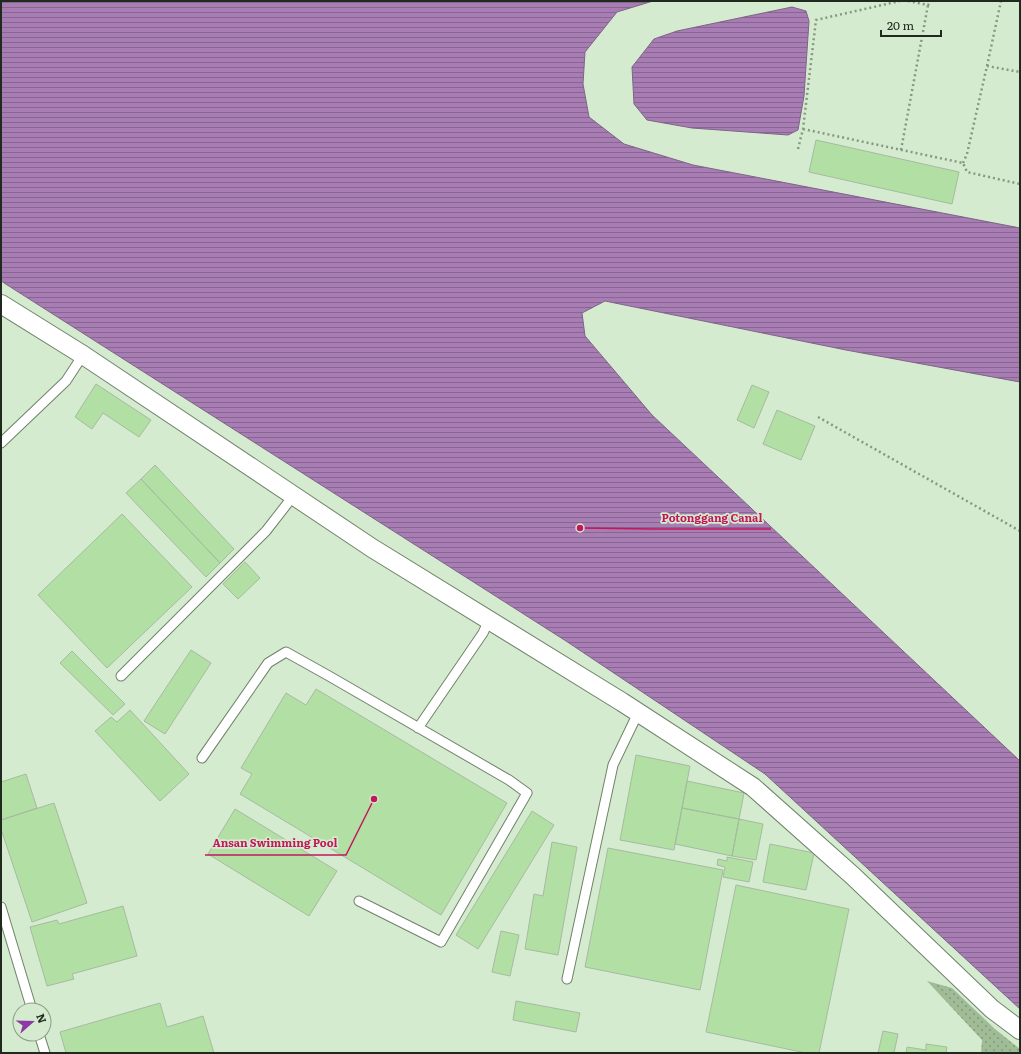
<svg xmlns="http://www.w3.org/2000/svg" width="1021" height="1054" font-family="Literata,serif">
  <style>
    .grass { fill: url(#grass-dots) }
    .water { fill: url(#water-rules); stroke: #7e6487 }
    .building { fill: #b1dfa4; stroke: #a6bba0 }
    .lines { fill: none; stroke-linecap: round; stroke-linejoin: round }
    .service-casing { stroke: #6f836a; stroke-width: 11 }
    .minor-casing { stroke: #6f836a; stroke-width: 20 }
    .path { stroke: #869782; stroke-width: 2.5; stroke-dasharray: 2 3; stroke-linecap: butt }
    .service { stroke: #fff; stroke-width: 9 }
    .minor { stroke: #fff; stroke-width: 18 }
    .leader { fill: none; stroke: #c2185b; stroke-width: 1.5 }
    .callout-dot { fill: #c2185b; stroke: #d5ebcf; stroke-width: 1.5 }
    .callout-label { font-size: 11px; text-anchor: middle; font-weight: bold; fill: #c2185b; stroke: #d5ebcf; stroke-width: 3.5; stroke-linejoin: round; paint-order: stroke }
  </style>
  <defs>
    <pattern id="grass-dots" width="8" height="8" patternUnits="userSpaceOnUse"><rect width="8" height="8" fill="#9fbc97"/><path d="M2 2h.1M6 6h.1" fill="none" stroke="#81997b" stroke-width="1.8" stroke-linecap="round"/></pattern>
    <pattern id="water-rules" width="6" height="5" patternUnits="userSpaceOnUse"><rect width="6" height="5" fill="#a77db4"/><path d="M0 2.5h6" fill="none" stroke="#886692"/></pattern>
  </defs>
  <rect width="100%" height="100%" fill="#d5ebcf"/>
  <path class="grass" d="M927,981L952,988L995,1029L1020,1049V1053H981L982,1040Z"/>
  <path class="water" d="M1,1H653L617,12L585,52L583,84L589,117L624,144L693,165L1020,228V382L846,350L605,301L582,313L585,336L652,415L1020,761V1009L765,774L566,641L1,281Z
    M792,7L806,11L809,21L804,96L798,130L788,135L692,128L647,120L634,104L632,67L654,39L677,31Z"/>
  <path class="building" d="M816,140L959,172L952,204L809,172Z
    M96,384L151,420L139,437L103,413L92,429L75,417Z
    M752,385L769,392L754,428L737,420Z
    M777,410L815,426L801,460L763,444Z
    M155,465L234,549L220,563L141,479Z
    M141,479L220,563L206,577L126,493Z
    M122,514L192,587L107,668L38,595Z
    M245,562L260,578L238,599L223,584Z
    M191,650L211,663L165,734L144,721Z
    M72,651L125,704L113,715L60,663Z
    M316,689L507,803L441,915L240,794L252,774L241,768L286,693L306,705Z
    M130,710L189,774L160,801L95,731L111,717L117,722Z
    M636,755L690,766L674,850L620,840Z
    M26,774L37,808L1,820V782Z
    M687,781L744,793L739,819L682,808Z
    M54,803L87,903L32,922L1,829V820Z
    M682,808L739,819L732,856L675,844Z
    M235,809L337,871L309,916L208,854Z
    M532,811L554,825L478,949L456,935Z
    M739,819L763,824L756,860L732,856Z
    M552,842L577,847L558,955L525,949L534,894L543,896Z
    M770,844L814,853L806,890L763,882Z
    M608,848L723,870L700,990L585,967Z
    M727,857L753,862L749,882L723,877L725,867L717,865L718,859L727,861Z
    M736,885L849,909L819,1053H806L706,1032Z
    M123,906L137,956L72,974L74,979L47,986L30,927L57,920L59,924Z
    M501,931L519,935L510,976L492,972Z
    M516,1001L580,1013L576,1032L513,1020Z
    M160,1003L167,1027L203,1016L214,1053H66L60,1032Z
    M883,1031L898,1034L894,1053H878Z
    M926,1044L947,1047L946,1053H906L907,1047L926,1050Z"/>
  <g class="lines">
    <defs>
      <path id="service" d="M1,443L44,402L66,381L83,355
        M121,676L266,531L294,495
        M418,728L483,633L489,620
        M202,758L268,663L286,652L329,676L509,780L527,793L441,942L359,901
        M1,907L32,1010
        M567,979L613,765L638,713
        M39,1034L45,1053"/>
      <path id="minor" d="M1,304L83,355L372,548L622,702L753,787L853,876L992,1009L1020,1030"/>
    </defs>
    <use href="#service" class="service-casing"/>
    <use href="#minor" class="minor-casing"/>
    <path class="path" d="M908,1L928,5L931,1
      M987,66L1001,1
      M803,129L963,163L967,172L1020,184
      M798,149L803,129L816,20L900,1
      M901,150L928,5
      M963,163L967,154L987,66L1020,72
      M818,417L1020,531"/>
    <use href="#service" class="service"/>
    <use href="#minor" class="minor"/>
  </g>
  <path class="leader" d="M580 528L654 529H771M374 799L346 855H205"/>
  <g class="callout-dot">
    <circle cx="580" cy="528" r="4"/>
    <circle cx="374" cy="799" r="4"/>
  </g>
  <g class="callout-label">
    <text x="712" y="522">Potonggang Canal</text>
    <text x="275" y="847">Ansan Swimming Pool</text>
  </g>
  <rect width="1021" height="1054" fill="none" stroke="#20291e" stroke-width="4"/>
  <g transform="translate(32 1022) rotate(70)"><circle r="19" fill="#d5ebcf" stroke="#8d9d88"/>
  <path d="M0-3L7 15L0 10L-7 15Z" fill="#8e38a5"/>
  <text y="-6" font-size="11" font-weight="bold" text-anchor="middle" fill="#20291e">N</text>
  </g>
  <path d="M881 30v6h60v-6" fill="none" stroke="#20291e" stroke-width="2"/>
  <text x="887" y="30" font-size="12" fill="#20291e" stroke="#d5ebcf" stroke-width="3" paint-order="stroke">20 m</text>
</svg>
